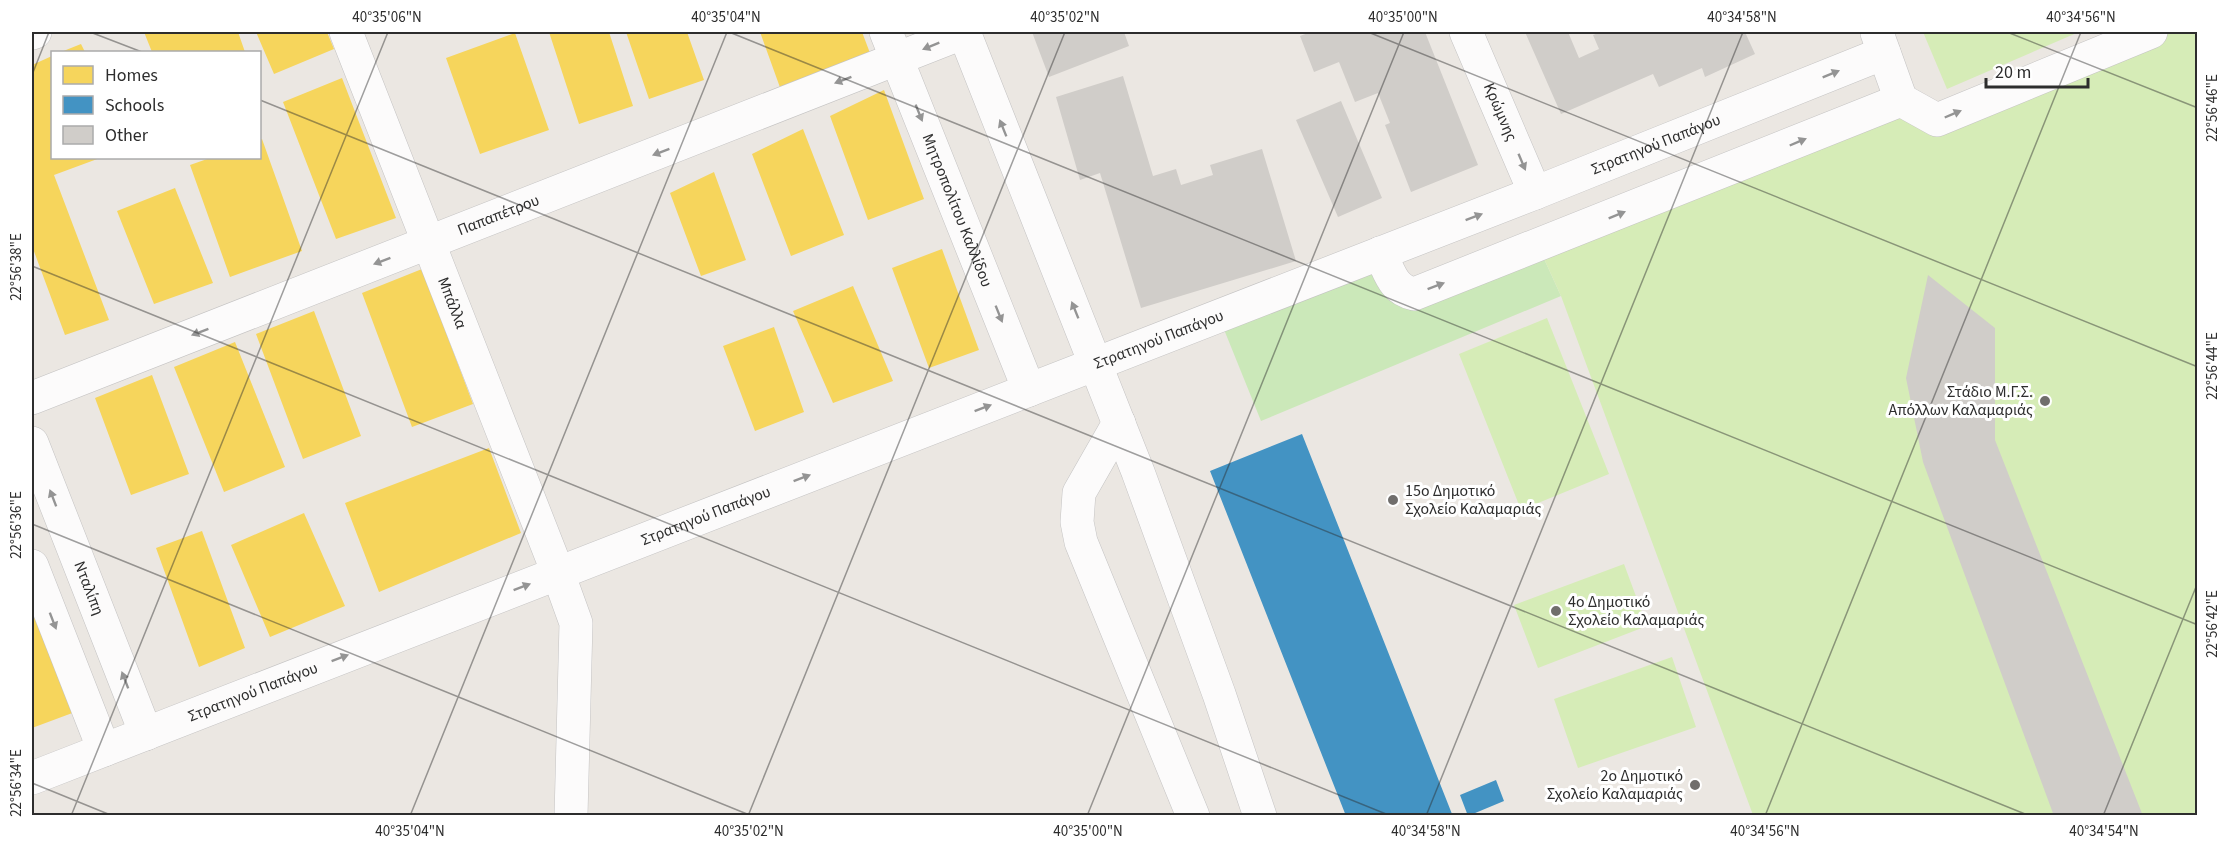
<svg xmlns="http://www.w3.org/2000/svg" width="2229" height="847" font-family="'Source Sans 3',sans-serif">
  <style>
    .green { fill: #cbe8b9 }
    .pitch { fill: #d6ecb7 }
    .homes { fill: #f6d55c }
    .schools { fill: #4393c3 }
    .building { fill: #d0cdc9 }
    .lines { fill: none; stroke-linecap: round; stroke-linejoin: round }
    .minor-casing { stroke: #c4c3c3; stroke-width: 34 }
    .minor { stroke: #fcfbfb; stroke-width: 33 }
    .oneway { fill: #949494 }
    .ticks { fill: none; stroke: #2d2d2d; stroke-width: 1.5; stroke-opacity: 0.45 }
    .poi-dot { fill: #706e6c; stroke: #fff; stroke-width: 2 }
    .labels { text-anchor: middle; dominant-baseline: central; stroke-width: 6; stroke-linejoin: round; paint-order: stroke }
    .street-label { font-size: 16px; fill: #2d2d2d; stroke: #fff }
    .poi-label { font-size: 16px; fill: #2d2d2d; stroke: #fff; text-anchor: end }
    .neatline { fill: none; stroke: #2d2d2d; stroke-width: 2 }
    .ticks-label { font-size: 15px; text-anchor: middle; fill: #2d2d2d }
  </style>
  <rect width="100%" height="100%" fill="#ebe7e2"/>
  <path class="green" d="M1540,250L1561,296L1261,421L1223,327L1380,256L1394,288Z"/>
  <path class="pitch" d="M1923,32H2079L1947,89Z
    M2163,32H2197V815H1753L1561,296L1540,250L1898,103L1938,124Z
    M1547,318L1609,474L1521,510L1459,354Z
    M1624,564L1647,626L1538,668L1514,605Z
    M1672,657L1696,727L1578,768L1554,699Z"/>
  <path class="homes" d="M144,32H238L245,52H152Z
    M256,32H327L334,49L274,74Z
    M549,32H609L633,106L579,124Z
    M626,32H687L704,80L649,99Z
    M760,32H862L873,61L782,93Z
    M515,33L549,130L480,154L446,58Z
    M81,44L85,52H61Z
    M52,56V158H100L54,175L109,320L65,335L32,246V65Z
    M342,78L396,218L336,239L283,102Z
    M884,90L924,199L868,220L830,116Z
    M803,129L844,235L791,256L752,154Z
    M262,139L302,251L230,277L190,165L210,158H260V140Z
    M714,172L746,260L701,276L670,193Z
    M175,188L213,283L154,304L117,211Z
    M942,249L979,350L929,368L892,268Z
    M422,269L473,404L412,427L362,293Z
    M853,286L893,381L833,403L793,311Z
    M314,311L361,436L303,459L256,334Z
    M774,327L804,412L755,431L723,346Z
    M235,342L285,467L224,492L174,367Z
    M152,375L189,474L131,495L95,398Z
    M489,448L521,533L379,592L345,503Z
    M304,513L345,606L270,637L231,545Z
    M202,531L245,648L199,667L156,548Z
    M32,600L75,712L32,728Z"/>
  <path class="schools" d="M1302,434L1452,814L1447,816H1346L1210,471Z
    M1496,780L1504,801L1468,816L1460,795Z"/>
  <path class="building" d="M1032,32H1124L1129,46L1049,77Z
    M1307,32H1408L1409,34L1416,32H1425L1478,165L1411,192L1385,125L1390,123L1378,93L1355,102L1339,62L1314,72L1300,36L1308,33Z
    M1525,32H1568L1579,58L1599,49L1593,35L1601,32H1745L1755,54L1705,77L1702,68L1659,87L1653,74L1561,114Z
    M1123,76L1153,176L1176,169L1181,185L1213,175L1210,165L1262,149L1296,261L1141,308L1100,173L1080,180L1056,97Z
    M1341,101L1382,198L1338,217L1296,120Z
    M1928,275L1995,328V440L2143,816H2054L1923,462L1906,378Z"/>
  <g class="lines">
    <defs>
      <g id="minor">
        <path id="s1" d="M346,32L558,573L576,623L571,816"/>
        <path id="s2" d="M886,32L1029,390"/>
        <path d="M964,32L1138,472L1219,694L1260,816"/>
        <path id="s3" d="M1466,32L1535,193"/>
        <path d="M32,33L35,32"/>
        <path d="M1877,33L1901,100L1937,120L2151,32"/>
        <path d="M1380,253C1390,272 1392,289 1414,294L1901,100"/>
        <path id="s4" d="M32,398L965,32"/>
        <path d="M1119,423L1079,493L1077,522L1081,542L1193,816"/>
        <path id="s5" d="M32,443L146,734"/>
        <path d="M32,566L104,750"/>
        <path id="s6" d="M32,778L1535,193L1884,53"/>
      </g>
    </defs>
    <use href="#minor" class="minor-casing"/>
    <use href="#minor" class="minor"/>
  </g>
  <defs><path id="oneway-solid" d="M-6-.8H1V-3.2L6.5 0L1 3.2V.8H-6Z" transform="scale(1.5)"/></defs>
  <g class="oneway">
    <use href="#oneway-solid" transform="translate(931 46) rotate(158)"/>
    <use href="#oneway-solid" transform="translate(1831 74) rotate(-22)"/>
    <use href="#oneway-solid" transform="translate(843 80) rotate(159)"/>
    <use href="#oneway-solid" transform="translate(919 113) rotate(68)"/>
    <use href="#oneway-solid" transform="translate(1953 114) rotate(-23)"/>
    <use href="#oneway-solid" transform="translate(1003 128) rotate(-112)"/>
    <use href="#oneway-solid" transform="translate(1798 142) rotate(-23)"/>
    <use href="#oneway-solid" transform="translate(661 152) rotate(159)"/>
    <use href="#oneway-solid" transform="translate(1522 162) rotate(67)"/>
    <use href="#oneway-solid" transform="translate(1617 215) rotate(-22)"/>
    <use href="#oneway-solid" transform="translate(1474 217) rotate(-21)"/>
    <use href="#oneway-solid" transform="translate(382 261) rotate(159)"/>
    <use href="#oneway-solid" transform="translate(1436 286) rotate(-21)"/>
    <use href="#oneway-solid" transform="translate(1075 310) rotate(-112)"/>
    <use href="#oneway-solid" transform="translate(999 314) rotate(68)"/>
    <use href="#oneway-solid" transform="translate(200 332) rotate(159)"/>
    <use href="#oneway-solid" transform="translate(983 408) rotate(-21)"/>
    <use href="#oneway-solid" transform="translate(802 478) rotate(-21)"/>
    <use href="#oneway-solid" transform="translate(53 498) rotate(-111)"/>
    <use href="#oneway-solid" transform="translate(522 587) rotate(-21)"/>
    <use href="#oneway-solid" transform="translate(53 621) rotate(69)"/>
    <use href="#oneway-solid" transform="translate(340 658) rotate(-21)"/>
    <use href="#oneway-solid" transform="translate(125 680) rotate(-111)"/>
  </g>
  <path class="ticks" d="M90,32L142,52M729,32L2198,625M1368,32L2198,367M2007,32L2198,108M32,75L49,32M260,100L2030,816M32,266L1391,816M32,524L752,816M32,783L113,816M71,816L388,32M410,816L727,32M748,816L1065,32M1087,816L1404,32M1426,816L1743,32M1765,816L2081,32M2103,816L2198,582"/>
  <g class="poi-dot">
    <circle cx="2045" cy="401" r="6"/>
    <circle cx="1393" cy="500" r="6"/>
    <circle cx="1556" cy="611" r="6"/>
    <circle cx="1695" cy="785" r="6"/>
  </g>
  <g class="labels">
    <g class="street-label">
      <text stroke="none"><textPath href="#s3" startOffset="87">Κρώμνης</textPath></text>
      <text stroke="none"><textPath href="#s6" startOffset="1743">Στρατηγού Παπάγου</textPath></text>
      <text stroke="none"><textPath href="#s2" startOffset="192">Μητροπολίτου Καλλίδου</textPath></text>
      <text stroke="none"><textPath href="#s4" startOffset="501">Παπαπέτρου</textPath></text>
      <text stroke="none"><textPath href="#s1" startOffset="291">Μπάλλα</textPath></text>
      <text stroke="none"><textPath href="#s6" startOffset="1209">Στρατηγού Παπάγου</textPath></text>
      <text stroke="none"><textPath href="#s6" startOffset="723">Στρατηγού Παπάγου</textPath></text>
      <text stroke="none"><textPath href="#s5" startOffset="156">Νταλίπη</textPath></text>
      <text stroke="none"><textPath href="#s6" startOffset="237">Στρατηγού Παπάγου</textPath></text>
    </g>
    <g class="poi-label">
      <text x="2033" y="392">Στάδιο Μ.Γ.Σ.<tspan x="2033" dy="18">Απόλλων Καλαμαριάς</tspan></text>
      <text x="1405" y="491" text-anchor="start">15ο Δημοτικό<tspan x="1405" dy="18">Σχολείο Καλαμαριάς</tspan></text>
      <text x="1568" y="602" text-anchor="start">4ο Δημοτικό<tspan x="1568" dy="18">Σχολείο Καλαμαριάς</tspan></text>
      <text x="1683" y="776">2ο Δημοτικό<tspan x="1683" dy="18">Σχολείο Καλαμαριάς</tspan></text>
    </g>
  </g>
  <rect width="2229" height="847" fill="none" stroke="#ffffff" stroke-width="66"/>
  <rect x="51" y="51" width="210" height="108" fill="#ffffff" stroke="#ababab" stroke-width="1.5"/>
  <rect x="63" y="66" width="30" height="18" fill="#f6d55c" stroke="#ababab" stroke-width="1.5"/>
  <text x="105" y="81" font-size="18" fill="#2d2d2d">Homes</text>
  <rect x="63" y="96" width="30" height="18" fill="#4393c3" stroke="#ababab" stroke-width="1.5"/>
  <text x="105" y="111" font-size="18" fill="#2d2d2d">Schools</text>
  <rect x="63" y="126" width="30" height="18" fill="#d0cdc9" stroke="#ababab" stroke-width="1.5"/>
  <text x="105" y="141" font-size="18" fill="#2d2d2d">Other</text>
  <path d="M1986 78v9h102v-9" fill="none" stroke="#2d2d2d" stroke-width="3"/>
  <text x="1995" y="78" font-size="18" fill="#2d2d2d" stroke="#ffffff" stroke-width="4.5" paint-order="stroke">20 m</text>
  <rect x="33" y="33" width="2163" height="781" class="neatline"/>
  <g class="ticks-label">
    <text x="387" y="22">40°35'06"N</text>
    <text x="726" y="22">40°35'04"N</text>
    <text x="1065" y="22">40°35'02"N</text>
    <text x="1403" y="22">40°35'00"N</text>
    <text x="1742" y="22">40°34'58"N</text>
    <text x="2081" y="22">40°34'56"N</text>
    <text transform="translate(2212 108) rotate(-90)" y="5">22°56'46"E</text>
    <text transform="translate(16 267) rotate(-90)" y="5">22°56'38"E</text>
    <text transform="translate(2212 366) rotate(-90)" y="5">22°56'44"E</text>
    <text transform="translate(16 525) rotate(-90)" y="5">22°56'36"E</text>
    <text transform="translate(2212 624) rotate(-90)" y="5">22°56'42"E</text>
    <text transform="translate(16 783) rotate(-90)" y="5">22°56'34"E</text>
    <text x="410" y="836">40°35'04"N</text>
    <text x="749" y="836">40°35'02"N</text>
    <text x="1088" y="836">40°35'00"N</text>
    <text x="1426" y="836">40°34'58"N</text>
    <text x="1765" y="836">40°34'56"N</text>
    <text x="2104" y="836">40°34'54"N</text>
  </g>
</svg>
